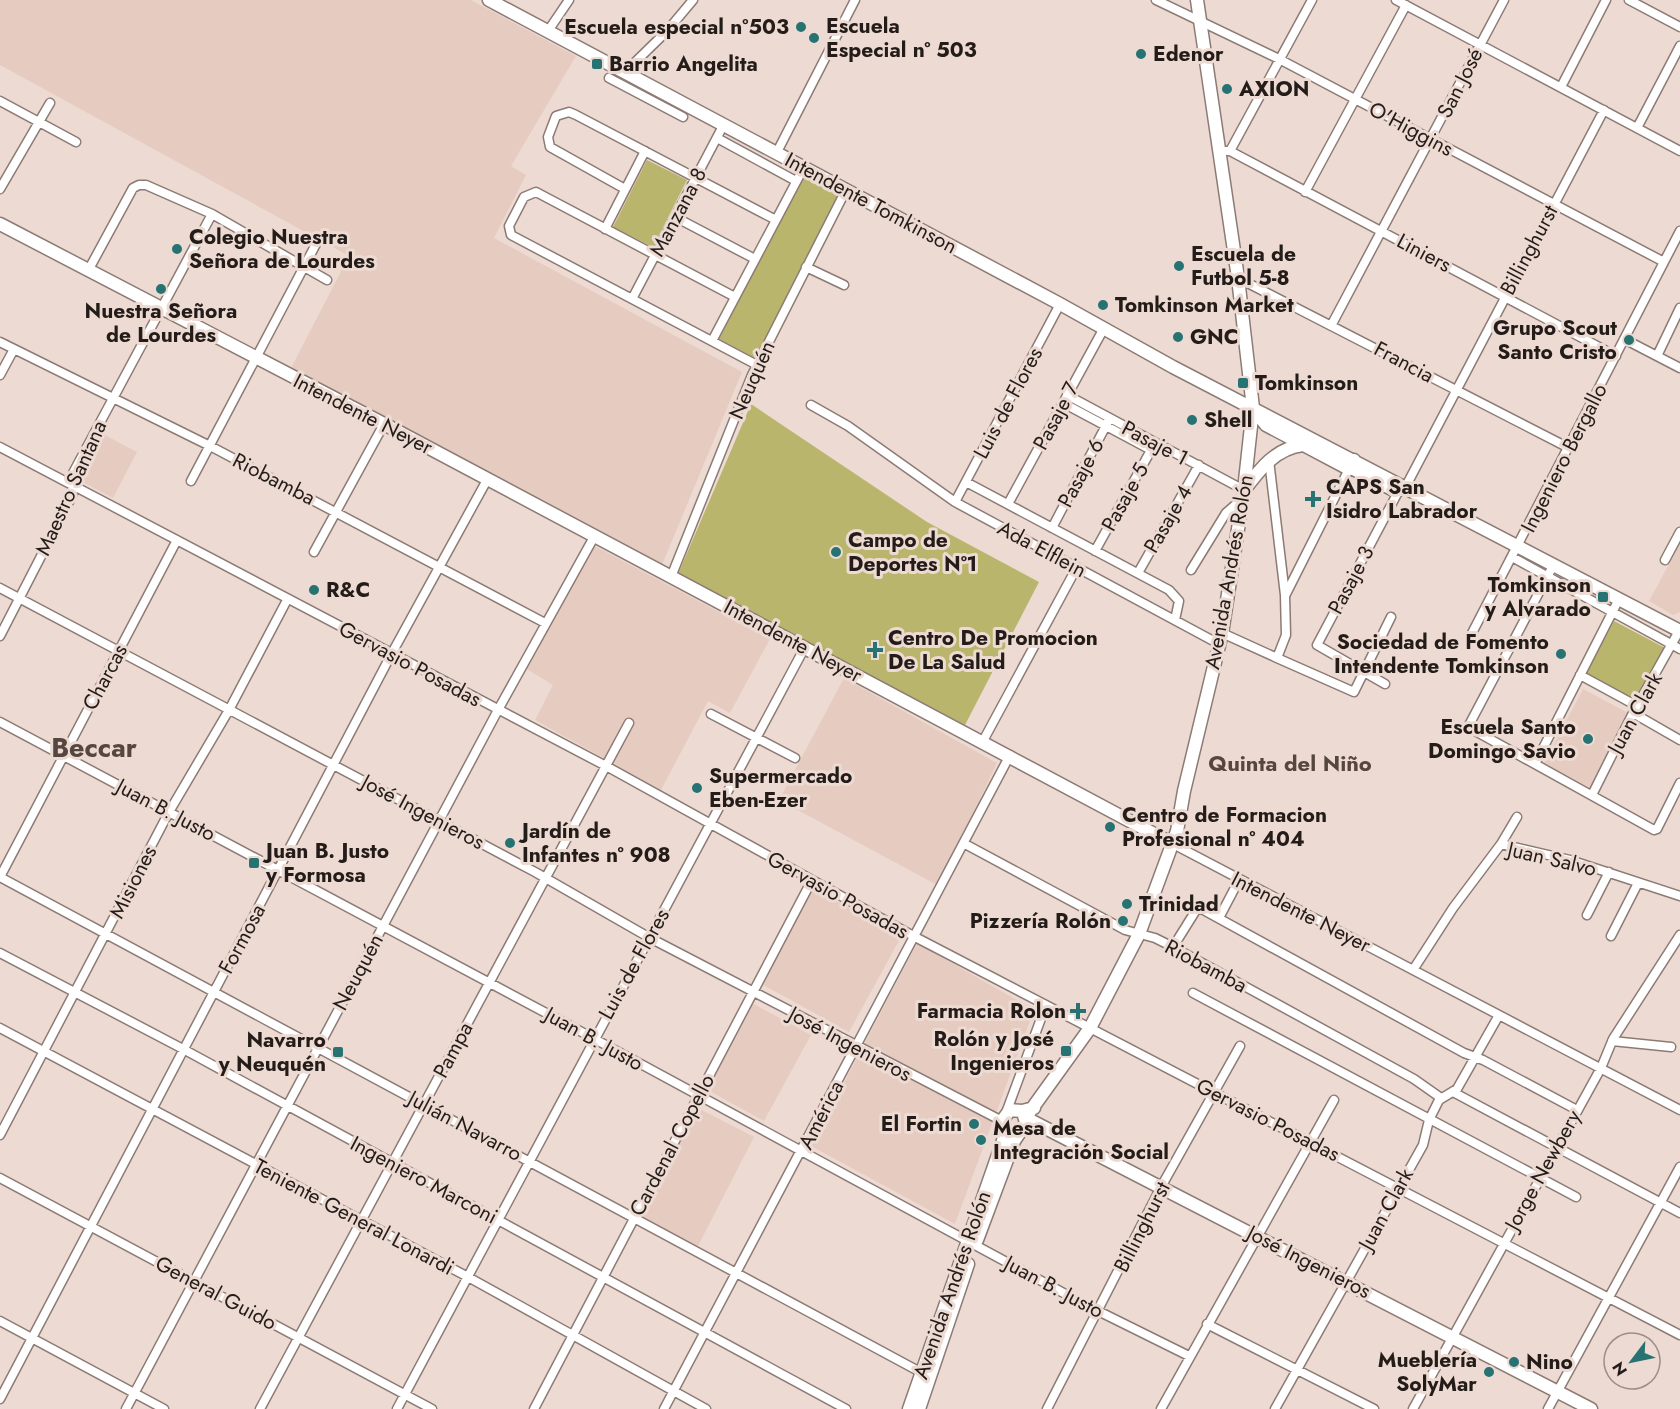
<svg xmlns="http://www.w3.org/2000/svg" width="1680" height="1409" font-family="Jost,sans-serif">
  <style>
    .built { fill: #e6ccc0 }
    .green { fill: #bab56d }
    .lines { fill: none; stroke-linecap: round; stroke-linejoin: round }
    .street-casing { stroke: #8c7b74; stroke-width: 11 }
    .secondary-casing { stroke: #8c7b74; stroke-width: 15 }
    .street { stroke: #fff; stroke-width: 8 }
    .secondary { stroke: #fff; stroke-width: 12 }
    .poi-dot { fill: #277272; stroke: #eddad2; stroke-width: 2 }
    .labels { text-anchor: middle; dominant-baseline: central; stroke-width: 6; stroke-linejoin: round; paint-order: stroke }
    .poi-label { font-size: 21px; font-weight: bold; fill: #231c19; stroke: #eddad2; text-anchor: start }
    .street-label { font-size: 21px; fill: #231c19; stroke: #eddad2 }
    .neighbourhood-label { font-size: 22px; font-weight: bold; fill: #564640; stroke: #eddad2 }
    .district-label { font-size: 27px; font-weight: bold; fill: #564640; stroke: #eddad2 }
  </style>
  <rect width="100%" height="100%" fill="#eddad2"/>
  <path class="built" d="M0,0H471L576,56L511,166L526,175L494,238L742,372L662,565L291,368L349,256L0,65Z
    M99,432L137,452L113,498L75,478Z
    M589,543L770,639L730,713L708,701L661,790L535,720L553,685L525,668Z
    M1680,544V612L1673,615L1649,601Z
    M844,678L997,763L939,886L779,800Z
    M1583,689L1632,715L1593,789L1544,763Z
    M811,887L901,937L849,1032L758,982Z
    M917,943L1034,1010L955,1224L811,1146Z
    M752,1003L811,1035L764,1121L706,1089Z
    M696,1107L754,1137L698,1246L640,1216Z"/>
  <path class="green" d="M647,160L687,180L653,247L613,227Z
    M804,177L840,196L755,358L719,339Z
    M751,404L927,522L1039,582L965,725L678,574Z
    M1614,621L1667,649L1635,709L1582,680Z"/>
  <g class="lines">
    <defs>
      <path id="street" d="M1156,0L1279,59L1664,262
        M1396,0L1680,151
        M1629,0L1680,27
        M548,31L569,0
        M625,72L667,31L693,0
        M609,78L683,117
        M1561,87L1606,0
        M0,101L76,142
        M1637,128L1680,46
        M717,138L796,181
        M1226,151H1230L1312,0
        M1230,151L1616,356
        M777,152L855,0
        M0,189L50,103
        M625,189L550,147L548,137L556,116L569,112L576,115L776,220
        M1305,192L1406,5
        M675,217L755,259
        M605,229L645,151
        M806,267L844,285
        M89,269L133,188L139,185H146L212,214L327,280
        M1238,278L1569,448
        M735,297L536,192L524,197L509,226L511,235L757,365
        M632,299L724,124
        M1332,324L1504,0
        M1626,340L1680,368
        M712,341L804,167
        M0,342L210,446L545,623
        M1657,356L1680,308
        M0,375L14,349
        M1067,395L1244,490
        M1063,403L1151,450
        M811,405L848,426L955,502L1219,644
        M0,447L606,766L917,938L1680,1335
        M191,481L316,244
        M966,482L1169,590L1179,601L1175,620
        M955,502L1060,304
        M1008,504L1104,328
        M1052,528L1110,418
        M1095,551L1155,443
        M314,552L384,424
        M1512,557L1680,649
        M1665,560L1680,532
        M1554,564L1468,727L1654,830L1657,829L1680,783
        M1191,570L1226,513L1242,499
        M1138,573L1199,465
        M671,577L752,375L846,190
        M0,588L535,872L650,938L1004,1122
        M1286,594L1349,469L1397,494
        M1222,633L1277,658L1286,635L1285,595L1269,460
        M1471,635L1680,231
        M0,636L72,496L73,473L212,214
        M1277,658L1354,692L1391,617
        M1580,675L1637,706
        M1385,684L1317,645L1397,494L1406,486L1604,110
        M1633,713L1680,740
        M711,714L795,758
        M0,722L578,1030L1082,1303L1189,1356
        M983,741L1077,567
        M1535,764L1619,599
        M1592,795L1633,713L1679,631
        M965,844L1125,930L1155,938L1173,947L1414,1079L1441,1098
        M1173,844L1680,1110
        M1501,844L1517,817
        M0,877L924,1374
        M0,877L177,540
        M1587,915L1609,872
        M1219,918L1239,880
        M1611,936L1638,883
        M1173,947L1198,907L1464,1053L1483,1060L1577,1110
        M0,953L183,1049L846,1409
        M1413,970L1453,908L1501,844L1570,860L1680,896
        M1193,993L1576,1197
        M0,1028L468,1277L706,1409
        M1612,1041L1671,1047
        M1453,1092L1680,1213
        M1006,1113L1046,1005
        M0,1135L169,812L229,710L287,600
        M0,1178L432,1409
        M0,1321L164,1409
        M1207,1324L1374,1409
        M0,1399L392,653L487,480
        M126,1409L498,710L594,537
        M260,1409L629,723
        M397,1409L805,647
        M534,1409L812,880
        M664,1409L1010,755
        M1047,1409L1161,1187L1240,1046
        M1161,1409L1334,1100
        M1275,1409L1423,1145L1429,1120L1439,1100L1457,1089L1499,1015
        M1413,1409L1601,1068L1613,1039L1680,935
        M1548,1409L1680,1167"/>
      <path id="secondary" d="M489,0L1060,304L1173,367L1680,631
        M0,224L384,424L1173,844
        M1255,411L1266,425L1349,469L1354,460
        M1245,489C1260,469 1276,448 1303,445
        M1026,1117L1090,1028L1139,934L1177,831L1184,791L1222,633L1244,490L1253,408L1238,278L1197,0
        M1026,1118L1591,1409
        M977,1240L1014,1141L1026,1123L1023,1112
        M909,1409L1005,1135L1004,1118L1010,1110L1022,1111L1034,1108
        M919,1409L968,1264"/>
    </defs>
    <use href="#street" class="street-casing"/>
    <use href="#secondary" class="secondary-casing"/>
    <use href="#street" class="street"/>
    <use href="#secondary" class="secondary"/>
  </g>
  <g class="poi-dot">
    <circle cx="801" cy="27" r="6"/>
    <circle cx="814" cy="38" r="6"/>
    <circle cx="1141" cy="54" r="6"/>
    <rect x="591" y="58" width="12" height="12" rx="3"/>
    <circle cx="1227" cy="89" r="6"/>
    <circle cx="177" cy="249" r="6"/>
    <circle cx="1179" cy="266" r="6"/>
    <circle cx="161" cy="289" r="6"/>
    <circle cx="1103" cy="305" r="6"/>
    <circle cx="1178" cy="337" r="6"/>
    <circle cx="1629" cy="340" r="6"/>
    <rect x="1237" y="377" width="12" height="12" rx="3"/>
    <circle cx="1192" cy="420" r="6"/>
    <path d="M1310 490h6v6h6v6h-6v6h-6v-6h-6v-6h6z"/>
    <circle cx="836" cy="552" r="6"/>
    <circle cx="314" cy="590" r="6"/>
    <rect x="1597" y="591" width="12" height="12" rx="3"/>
    <path d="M872 641h6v6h6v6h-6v6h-6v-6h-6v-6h6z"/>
    <circle cx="1561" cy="654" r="6"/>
    <circle cx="1588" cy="739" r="6"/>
    <circle cx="697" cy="788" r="6"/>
    <circle cx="1110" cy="827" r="6"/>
    <circle cx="510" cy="843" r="6"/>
    <rect x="248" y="857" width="12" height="12" rx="3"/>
    <circle cx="1127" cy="904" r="6"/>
    <circle cx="1123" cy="921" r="6"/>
    <path d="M1075 1002h6v6h6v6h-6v6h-6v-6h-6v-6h6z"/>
    <rect x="1060" y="1045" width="12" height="12" rx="3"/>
    <rect x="332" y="1046" width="12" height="12" rx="3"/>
    <circle cx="974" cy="1124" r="6"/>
    <circle cx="981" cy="1140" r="6"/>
    <circle cx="1514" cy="1362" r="6"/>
    <circle cx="1489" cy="1372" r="6"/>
  </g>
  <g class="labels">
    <g class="poi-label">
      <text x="826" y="26">Escuela<tspan x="826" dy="24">Especial nº 503</tspan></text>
      <text x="789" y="27" text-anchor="end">Escuela especial n°503</text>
      <text x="1153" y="54">Edenor</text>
      <text x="609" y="64">Barrio Angelita</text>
      <text x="1239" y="89">AXION</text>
      <text x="189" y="237">Colegio Nuestra<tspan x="189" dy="24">Señora de Lourdes</tspan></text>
      <text x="1191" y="254">Escuela de<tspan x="1191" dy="24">Futbol 5-8</tspan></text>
      <text x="1115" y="305">Tomkinson Market</text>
      <text x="161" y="311" text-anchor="middle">Nuestra Señora<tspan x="161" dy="24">de Lourdes</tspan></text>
      <text x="1617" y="328" text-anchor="end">Grupo Scout<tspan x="1617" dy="24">Santo Cristo</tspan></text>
      <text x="1190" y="337">GNC</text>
      <text x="1255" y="383">Tomkinson</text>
      <text x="1204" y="420">Shell</text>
      <text x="1326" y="487">CAPS San<tspan x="1326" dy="24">Isidro Labrador</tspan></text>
      <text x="848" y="540">Campo de<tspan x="848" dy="24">Deportes Nº1</tspan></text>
      <text x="1591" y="585" text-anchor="end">Tomkinson<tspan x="1591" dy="24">y Alvarado</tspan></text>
      <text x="326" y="590">R&amp;C</text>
      <text x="888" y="638">Centro De Promocion<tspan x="888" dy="24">De La Salud</tspan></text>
      <text x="1549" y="642" text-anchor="end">Sociedad de Fomento<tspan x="1549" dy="24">Intendente Tomkinson</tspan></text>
      <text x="1576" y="727" text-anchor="end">Escuela Santo<tspan x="1576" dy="24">Domingo Savio</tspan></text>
      <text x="709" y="776">Supermercado<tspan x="709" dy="24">Eben-Ezer</tspan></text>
      <text x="1122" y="815">Centro de Formacion<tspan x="1122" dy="24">Profesional nº 404</tspan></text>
      <text x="522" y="831">Jardín de<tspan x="522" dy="24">Infantes nº 908</tspan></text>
      <text x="266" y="851">Juan B. Justo<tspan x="266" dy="24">y Formosa</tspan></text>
      <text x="1139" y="904">Trinidad</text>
      <text x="1111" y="921" text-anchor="end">Pizzería Rolón</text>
      <text x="1066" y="1011" text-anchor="end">Farmacia Rolon</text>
      <text x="1054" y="1039" text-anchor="end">Rolón y José<tspan x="1054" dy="24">Ingenieros</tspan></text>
      <text x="326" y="1040" text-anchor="end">Navarro<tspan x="326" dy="24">y Neuquén</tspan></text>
      <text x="962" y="1124" text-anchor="end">El Fortin</text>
      <text x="993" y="1128">Mesa de<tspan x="993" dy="24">Integración Social</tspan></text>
      <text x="1477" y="1360" text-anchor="end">Mueblería<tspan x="1477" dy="24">SolyMar</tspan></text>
      <text x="1526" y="1362">Nino</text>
    </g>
    <g class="street-label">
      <text transform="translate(1460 83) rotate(-63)">San José</text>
      <text transform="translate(1411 129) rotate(28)">O'Higgins</text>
      <text transform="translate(871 203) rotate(28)">Intendente Tomkinson</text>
      <text transform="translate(678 212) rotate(-62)">Manzana 8</text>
      <text transform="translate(1529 250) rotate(-62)">Billinghurst</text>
      <text transform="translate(1424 253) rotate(28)">Liniers</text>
      <text transform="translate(1404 362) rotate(28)">Francia</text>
      <text transform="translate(752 380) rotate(-66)">Neuquén</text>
      <text transform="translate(1008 403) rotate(-62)">Luis de Flores</text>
      <text transform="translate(363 414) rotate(27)">Intendente Neyer</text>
      <text transform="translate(1056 416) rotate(-62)">Pasaje 7</text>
      <text transform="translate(1155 443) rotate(28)">Pasaje 1</text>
      <text transform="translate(1564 458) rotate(-63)">Ingeniero Bergallo</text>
      <text transform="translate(1081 473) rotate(-62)">Pasaje 6</text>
      <text transform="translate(274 479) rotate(27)">Riobamba</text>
      <text transform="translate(71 488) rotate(-66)">Maestro Santana</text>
      <text transform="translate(1125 497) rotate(-61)">Pasaje 5</text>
      <text transform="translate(1168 519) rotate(-60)">Pasaje 4</text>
      <text transform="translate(1042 549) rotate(28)">Ada Elflein</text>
      <text transform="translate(1229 572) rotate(-80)">Avenida Andrés Rolón</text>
      <text transform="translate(1351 580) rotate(-62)">Pasaje 3</text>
      <text transform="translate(793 641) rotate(28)">Intendente Neyer</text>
      <text transform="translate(410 664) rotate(28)">Gervasio Posadas</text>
      <text transform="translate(105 677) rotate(-62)">Charcas</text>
      <text transform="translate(1635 713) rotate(-61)">Juan Clark</text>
      <text transform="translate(166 810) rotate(28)">Juan B. Justo</text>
      <text transform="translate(423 812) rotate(28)">José Ingenieros</text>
      <text transform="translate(1552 859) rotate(13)">Juan Salvo</text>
      <text transform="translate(133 882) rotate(-63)">Misiones</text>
      <text transform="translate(838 895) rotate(29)">Gervasio Posadas</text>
      <text transform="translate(1301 912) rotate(27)">Intendente Neyer</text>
      <text transform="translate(242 939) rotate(-62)">Formosa</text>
      <text transform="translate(634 964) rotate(-61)">Luis de Flores</text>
      <text transform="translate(1206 966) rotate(28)">Riobamba</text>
      <text transform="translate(358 972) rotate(-62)">Neuquén</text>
      <text transform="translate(594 1039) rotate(29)">Juan B. Justo</text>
      <text transform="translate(850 1044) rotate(28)">José Ingenieros</text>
      <text transform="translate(453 1050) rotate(-62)">Pampa</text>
      <text transform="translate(821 1115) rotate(-63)">América</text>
      <text transform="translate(1268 1120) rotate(27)">Gervasio Posadas</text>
      <text transform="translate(465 1126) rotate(28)">Julián Navarro</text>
      <text transform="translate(672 1145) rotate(-62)">Cardenal Copello</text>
      <text transform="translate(1543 1170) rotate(-61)">Jorge Newbery</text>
      <text transform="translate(424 1180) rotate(28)">Ingeniero Marconi</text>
      <text transform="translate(1386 1209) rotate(-61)">Juan Clark</text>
      <text transform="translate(354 1217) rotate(28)">Teniente General Lonardi</text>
      <text transform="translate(1142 1227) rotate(-63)">Billinghurst</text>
      <text transform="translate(1309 1262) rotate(27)">José Ingenieros</text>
      <text transform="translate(952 1285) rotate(-71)">Avenida Andrés Rolón</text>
      <text transform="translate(1054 1287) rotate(28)">Juan B. Justo</text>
      <text transform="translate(216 1293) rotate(28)">General Guido</text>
    </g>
    <g class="neighbourhood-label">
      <text x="1290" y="763">Quinta del Niño</text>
    </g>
    <g class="district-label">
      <text x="94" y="747">Beccar</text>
    </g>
  </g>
  <g transform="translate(1632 1361) rotate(238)"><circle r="28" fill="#eddad2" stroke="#9c8e88" stroke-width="1.5"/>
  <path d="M0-4.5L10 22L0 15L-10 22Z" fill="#277272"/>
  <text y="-9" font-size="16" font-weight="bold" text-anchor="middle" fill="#231c19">N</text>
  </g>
</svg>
